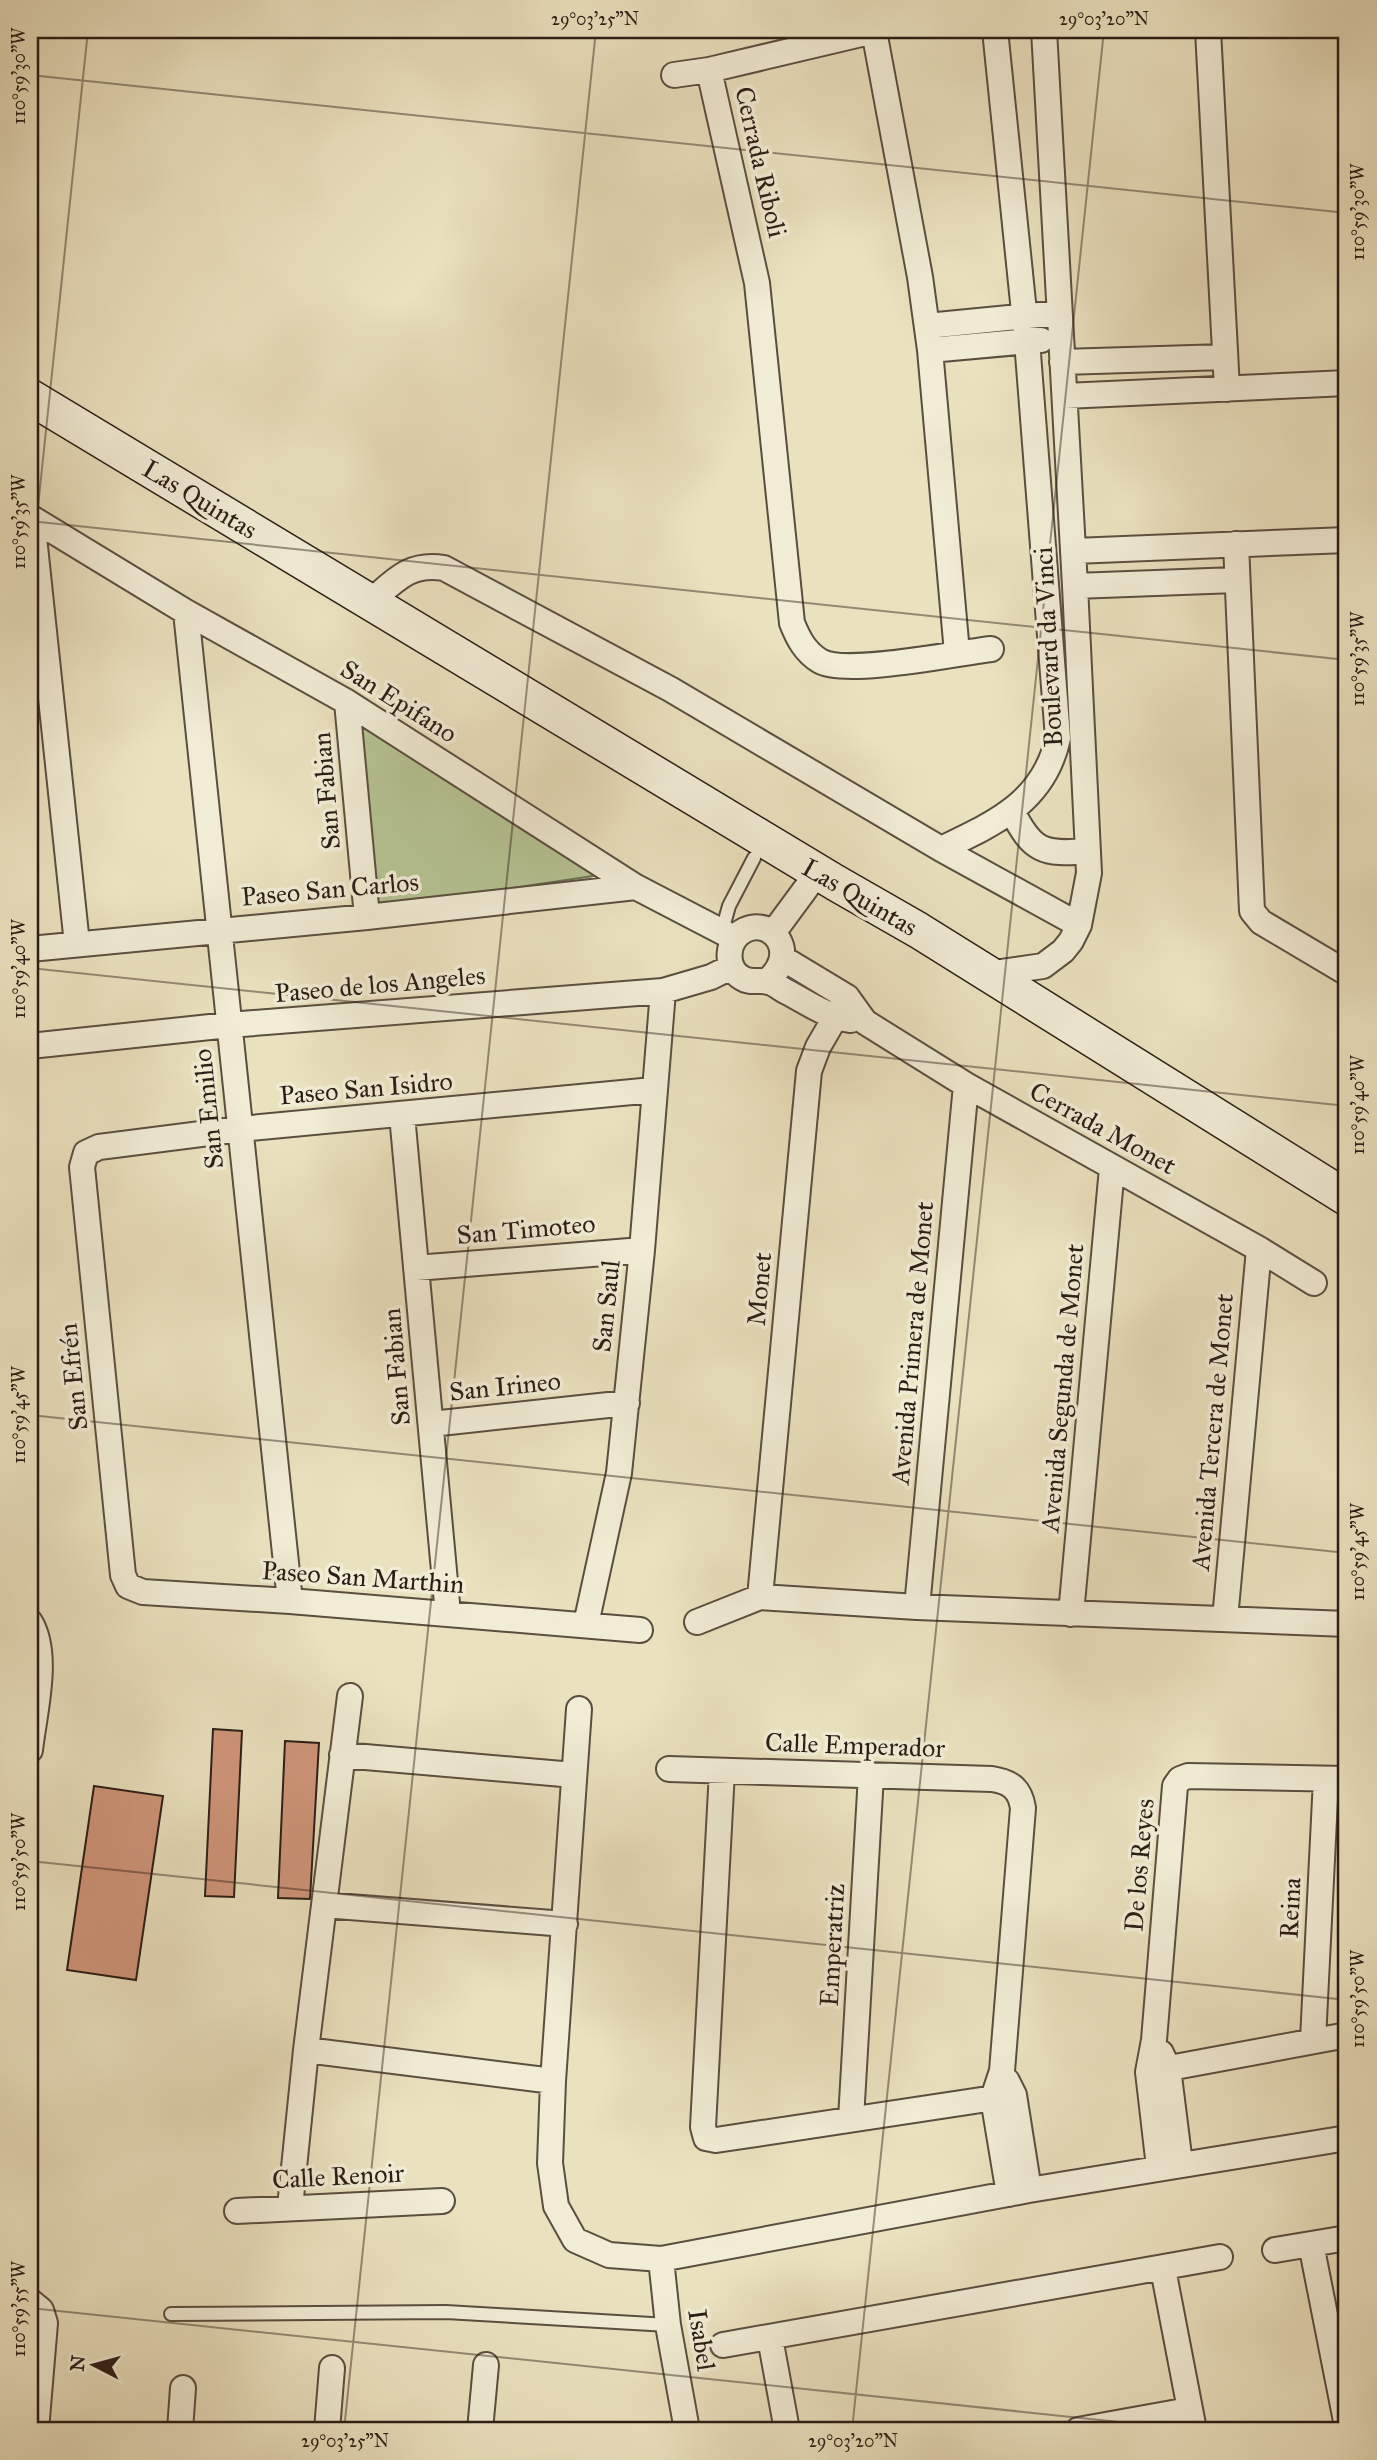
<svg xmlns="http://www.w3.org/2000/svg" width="1377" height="2460" font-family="'IM FELL Great Primer',serif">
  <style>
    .green { fill: #b6c392; stroke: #707054; stroke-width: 2 }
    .building { fill: #cf9579; stroke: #2b1d16; stroke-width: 2 }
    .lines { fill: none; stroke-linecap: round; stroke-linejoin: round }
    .lane-casing { stroke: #5b4e40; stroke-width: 16 }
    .street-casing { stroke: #5b4e40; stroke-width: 28 }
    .secondary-casing { stroke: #2b1d16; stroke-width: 38 }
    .lane { stroke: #f1ecd5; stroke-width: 12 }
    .street { stroke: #f1ecd5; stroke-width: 24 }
    .secondary { stroke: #f1ecd5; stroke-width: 35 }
    .ticks { fill: none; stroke: #2b1d16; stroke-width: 2; stroke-opacity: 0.45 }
    .labels { text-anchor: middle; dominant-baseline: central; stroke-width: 7; stroke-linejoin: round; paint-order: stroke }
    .street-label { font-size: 26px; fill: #2b1d16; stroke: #f1ecd5 }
    .neatline { fill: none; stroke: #2b1d16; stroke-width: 2.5 }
    .ticks-label { font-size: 18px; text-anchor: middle; fill: #2b1d16 }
  </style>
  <rect width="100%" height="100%" fill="#eae1be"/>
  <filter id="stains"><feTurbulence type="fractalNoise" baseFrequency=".00286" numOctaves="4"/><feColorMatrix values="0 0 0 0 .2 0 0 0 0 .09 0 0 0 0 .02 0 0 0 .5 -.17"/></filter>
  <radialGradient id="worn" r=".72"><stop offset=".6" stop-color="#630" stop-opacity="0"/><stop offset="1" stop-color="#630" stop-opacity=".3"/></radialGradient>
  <path class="green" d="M359,715L602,870L593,876L374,909Z"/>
  <path class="building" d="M213,1729L242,1731L234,1897L205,1896Z
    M285,1741L319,1743L310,1899L278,1898Z
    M94,1786L163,1796L136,1980L67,1970Z"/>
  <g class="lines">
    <defs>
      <path id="lane" d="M722,931L729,906L754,858
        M171,2314L446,2312L668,2325"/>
      <path id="street" d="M1208,30L1227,389
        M674,75L709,70
        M927,326L1059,313
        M930,350L1041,340
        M1062,362L1225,357
        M1065,396L1347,383
        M30,517L186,612L347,702L636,887L734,938
        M32,518L77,944
        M1236,544L1252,911L1261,922L1347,973
        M1074,551L1347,540
        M1075,586L1236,580
        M370,602C395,581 409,562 444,568L670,689L941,849L1079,925
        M186,612L290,1601
        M957,653L930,350L920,277L874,31L709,70L757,283L792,623C798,638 805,652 820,661C845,676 958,653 991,649
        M347,702L367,917
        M1012,811C1032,851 1043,855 1087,851
        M941,849C995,823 1044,802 1058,738L1027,341L995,30
        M773,933L818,872
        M30,949L367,917L636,887
        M784,959L847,997L865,1022L966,1085L1259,1249L1314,1283
        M987,974L1043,966L1063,951L1071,941L1079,925L1089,873L1075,586L1044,30
        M767,981C800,954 773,917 745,930C726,939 724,968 742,978C751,984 759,979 768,982C774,983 781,989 787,992C808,1003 827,1017 851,1020
        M30,1046L229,1025L663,991L711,977L731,967
        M402,1115L448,1614
        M416,1268L642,1250
        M431,1424L627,1403
        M760,1597L809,1071L818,1047L847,997
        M917,1607L966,1085
        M1071,1614L1112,1168
        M1225,1619L1259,1249
        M30,1622C50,1654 34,1714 30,1750
        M697,1622L760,1597L917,1607L1347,1624
        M586,1624L619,1473L642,1250L663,991
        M640,1630L290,1601L143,1592L128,1586L123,1575L82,1167L86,1153L99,1147L240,1129L653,1090
        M579,1709L553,2081L550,2163L556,2206L575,2240L609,2255L661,2259L1029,2190L1347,2138
        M342,1755L574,1775
        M669,1769L992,1779C1011,1782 1020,1789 1023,1808L1002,2071L993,2098L1009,2194
        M722,1771L703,2127L706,2138L716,2140L1014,2095
        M324,1905L565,1924
        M1313,2040L1326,1779
        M306,2050L553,2081
        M1161,2053L1168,2068L1180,2164
        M1148,2072L1347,2035
        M1007,2081L1014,2095L1029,2190
        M851,2119L871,1775
        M1159,2167L1148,2072L1154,2040L1175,1786L1180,1779L1188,1776L1347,1779
        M290,2207L306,2050L350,1696
        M237,2211L442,2201
        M1311,2244L1347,2426
        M1275,2250L1347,2238
        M661,2259L668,2325L687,2430
        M1163,2269L1194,2430
        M30,2301L41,2310L45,2323L36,2430
        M770,2338L787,2430
        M723,2345L1220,2257
        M180,2430L183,2388
        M327,2430L332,2368
        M480,2430L486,2365
        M1078,2430L1189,2410"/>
      <path id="secondary" d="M30,397L836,883L918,930L1347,1198"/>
    </defs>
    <use href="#lane" class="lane-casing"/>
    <use href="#street" class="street-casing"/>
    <use href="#secondary" class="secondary-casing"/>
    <use href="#lane" class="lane"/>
    <use href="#street" class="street"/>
    <use href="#secondary" class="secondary"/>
  </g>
  <path class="ticks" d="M30,75L1347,213M30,521L1347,660M30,583L88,30M30,968L1347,1106M30,1415L1347,1553M30,1861L1347,2000M30,2308L1196,2430M344,2430L596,30M852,2430L1104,30"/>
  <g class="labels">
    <g class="street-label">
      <text transform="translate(761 162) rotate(77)">Cerrada Riboli</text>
      <text transform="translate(200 499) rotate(31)">Las Quintas</text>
      <text transform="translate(1048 647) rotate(-93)">Boulevard da Vinci</text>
      <text transform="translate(399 701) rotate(32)">San Epifano</text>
      <text transform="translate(326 791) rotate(-95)">San Fabian</text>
      <text transform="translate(330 889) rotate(-5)">Paseo San Carlos</text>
      <text transform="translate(860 897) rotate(30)">Las Quintas</text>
      <text transform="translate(380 984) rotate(-5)">Paseo de los Angeles</text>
      <text transform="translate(366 1088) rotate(-5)">Paseo San Isidro</text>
      <text transform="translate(208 1109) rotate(-96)">San Emilio</text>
      <text transform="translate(1103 1128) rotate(29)">Cerrada Monet</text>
      <text transform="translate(526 1229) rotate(-5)">San Timoteo</text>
      <text transform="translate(759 1289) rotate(-85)">Monet</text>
      <text transform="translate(606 1306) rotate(-84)">San Saul</text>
      <text transform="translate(912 1343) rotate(-85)">Avenida Primera de Monet</text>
      <text transform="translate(396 1367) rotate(-95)">San Fabian</text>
      <text transform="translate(73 1377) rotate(-96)">San Efrén</text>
      <text transform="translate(505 1386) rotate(-6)">San Irineo</text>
      <text transform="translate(1062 1388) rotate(-85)">Avenida Segunda de Monet</text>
      <text transform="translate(1212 1432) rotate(-85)">Avenida Tercera de Monet</text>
      <text transform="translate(363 1577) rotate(4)">Paseo San Marthin</text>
      <text transform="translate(855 1745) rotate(2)">Calle Emperador</text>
      <text transform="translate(1139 1865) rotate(-85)">De los Reyes</text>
      <text transform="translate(1290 1908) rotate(-87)">Reina</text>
      <text transform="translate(832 1945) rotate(-87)">Emperatriz</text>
      <text transform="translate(338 2176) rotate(-3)">Calle Renoir</text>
      <text transform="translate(702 2340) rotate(81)">Isabel</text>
    </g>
  </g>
  <rect width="1377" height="2460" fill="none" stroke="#eae1be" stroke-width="77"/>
  <g transform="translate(94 2365) rotate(276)" stroke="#f1ecd5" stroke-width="5" paint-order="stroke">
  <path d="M0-5L12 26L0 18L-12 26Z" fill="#2b1d16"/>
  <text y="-10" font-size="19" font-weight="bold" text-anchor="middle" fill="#2b1d16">N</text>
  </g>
  <rect x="38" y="38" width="1300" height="2384" class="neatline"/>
  <g class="ticks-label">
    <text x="595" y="25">29°03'25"N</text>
    <text x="1104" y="25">29°03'20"N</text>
    <text transform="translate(19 76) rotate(-90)" y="6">110°59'30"W</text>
    <text transform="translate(1358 212) rotate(-90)" y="6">110°59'30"W</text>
    <text transform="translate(19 522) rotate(-90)" y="6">110°59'35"W</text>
    <text transform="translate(1358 659) rotate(-90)" y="6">110°59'35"W</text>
    <text transform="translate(19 969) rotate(-90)" y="6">110°59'40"W</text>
    <text transform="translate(1358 1105) rotate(-90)" y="6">110°59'40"W</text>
    <text transform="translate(19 1415) rotate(-90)" y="6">110°59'45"W</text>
    <text transform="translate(1358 1552) rotate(-90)" y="6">110°59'45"W</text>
    <text transform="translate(19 1862) rotate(-90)" y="6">110°59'50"W</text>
    <text transform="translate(1358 1999) rotate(-90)" y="6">110°59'50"W</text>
    <text transform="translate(19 2309) rotate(-90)" y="6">110°59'55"W</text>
    <text x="345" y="2447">29°03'25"N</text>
    <text x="853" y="2447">29°03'20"N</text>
  </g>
  <rect width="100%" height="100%" filter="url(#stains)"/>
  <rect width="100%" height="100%" fill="url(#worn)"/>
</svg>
